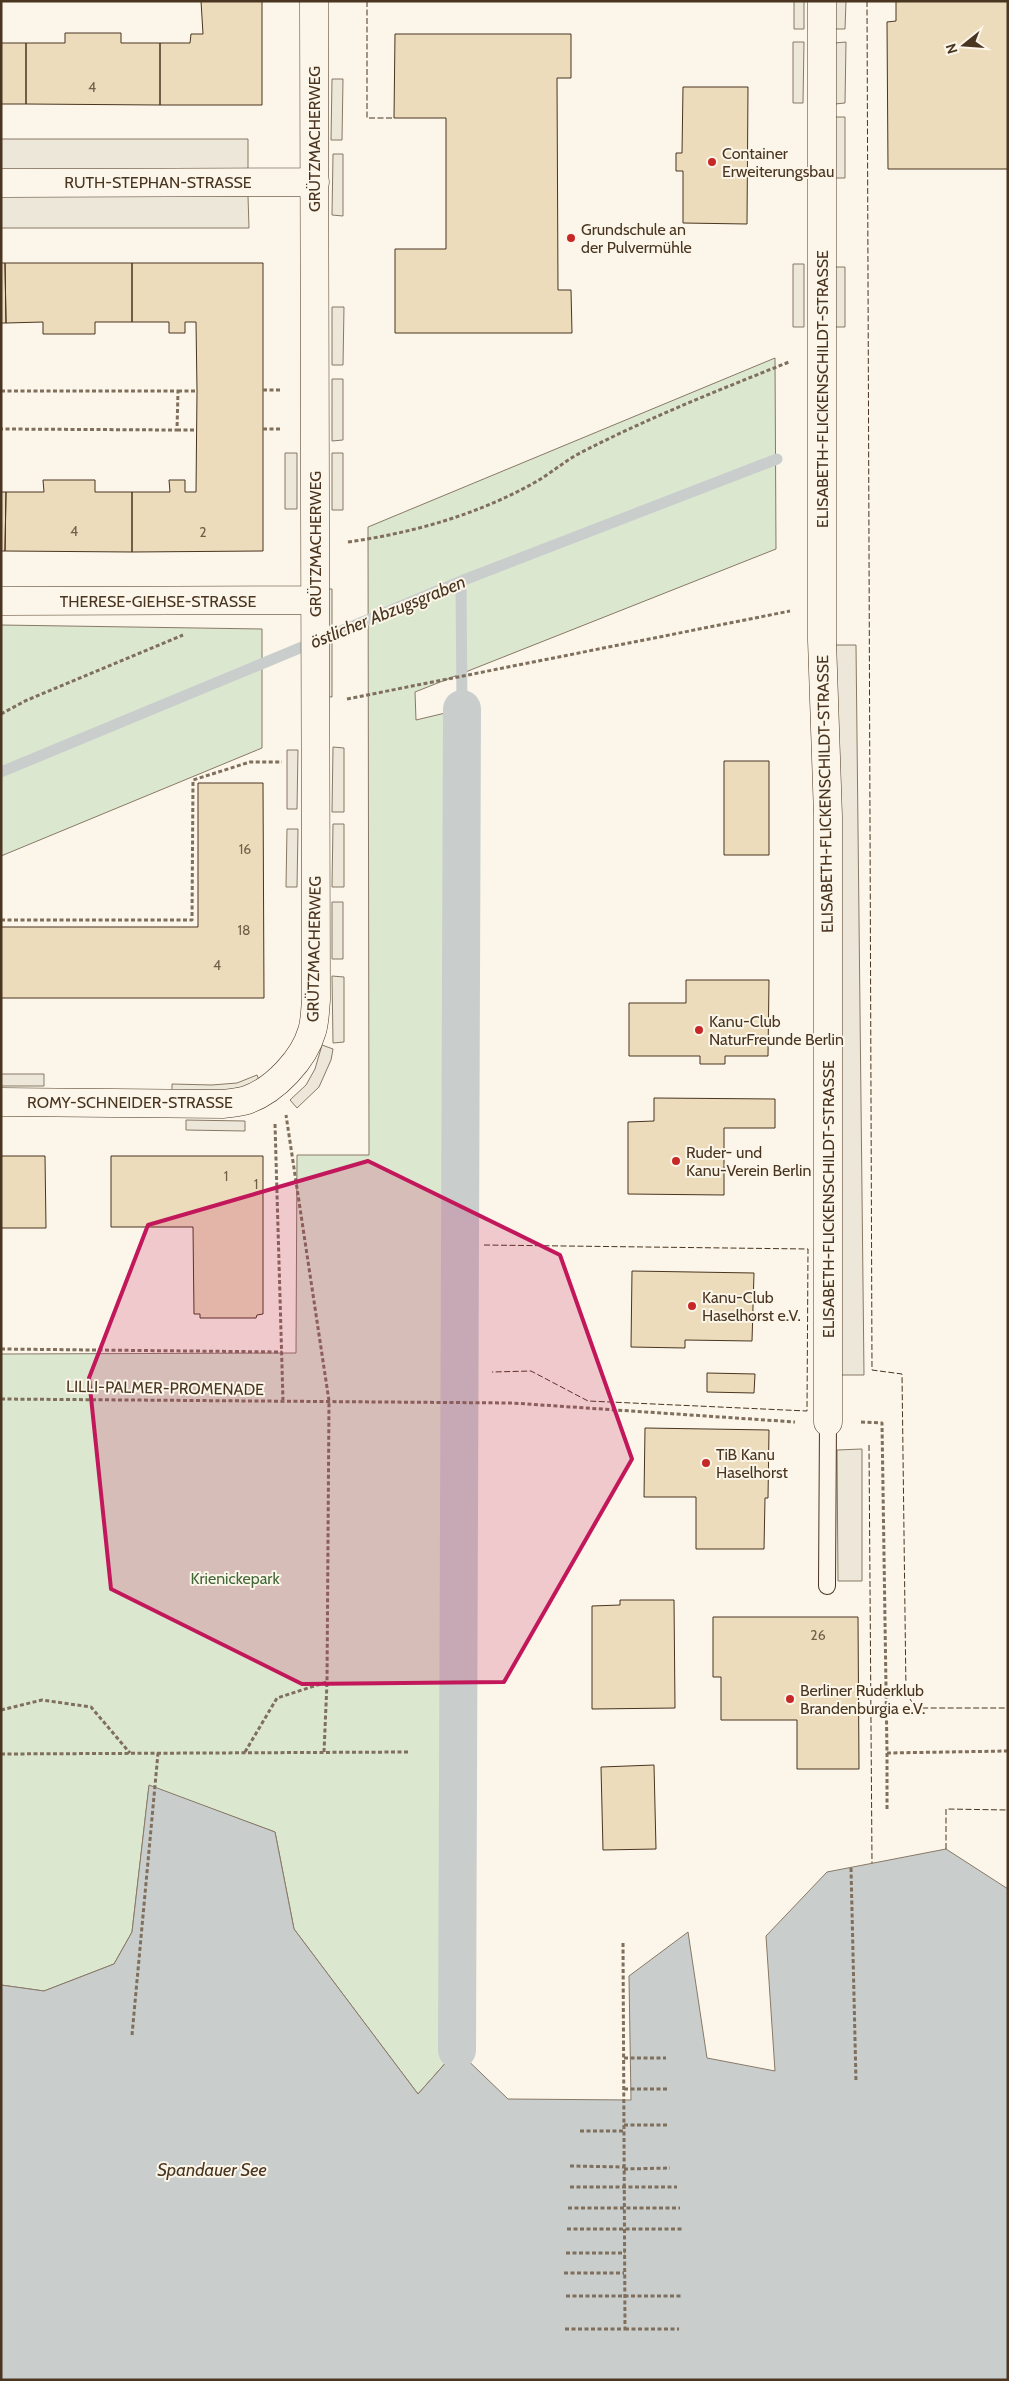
<svg xmlns="http://www.w3.org/2000/svg" width="1009" height="2381" font-family="Cabin,sans-serif">
  <style>
    .green { fill: #dce7d0; stroke: #887966 }
    .parking { fill: #ede7d9; stroke: #887966 }
    .water { fill: #c9cecd; stroke: #887966 }
    .lines { fill: none; stroke-linecap: round; stroke-linejoin: round }
    .stream { stroke: #c9cecd; stroke-width: 11 }
    .canal { stroke: #c9cecd; stroke-width: 38 }
    .building { fill: #ecdcbc; stroke: #4a3520 }
    .lane-casing { stroke: #4a3520; stroke-width: 18 }
    .street-casing { stroke: #4a3520; stroke-width: 29 }
    .path { stroke: #7f6f5c; stroke-width: 3; stroke-dasharray: 4 2.5; stroke-linecap: butt }
    .lane { stroke: #fbf6e9; stroke-width: 16 }
    .street { stroke: #fbf6e9; stroke-width: 28 }
    .fence { stroke: #4a3520; stroke-width: 1; stroke-dasharray: 6 2.5; stroke-linecap: butt }
    .marked { fill: #c2185b; fill-opacity: 0.2; stroke: #c2185b; stroke-width: 4; stroke-linejoin: round }
    .poi-dot { fill: #c62828; stroke: #fbf6e9; stroke-width: 2 }
    .labels { text-anchor: middle; dominant-baseline: central; stroke-width: 4; stroke-linejoin: round; paint-order: stroke }
    .number-label { font-size: 14px; fill: #725f47 }
    .street-label { font-size: 16px; fill: #4a3520; stroke: #fbf6e9 }
    .poi-label { font-size: 16px; fill: #4a3520; stroke: #fbf6e9; text-anchor: start }
    .park-label { font-size: 16px; fill: #436837; stroke: #fbf6e9 }
    .water-label { font-size: 18px; font-style: italic; fill: #4a3520; stroke: #fbf6e9 }
  </style>
  <rect width="100%" height="100%" fill="#fbf6e9"/>
  <path class="green" d="M775,358L776,549L415,692L416,720L462,709L457,2050L418,2094L294,1929L275,1832L149,1786L132,1932L114,1964L44,1991L1,1985V1354L296,1353L297,1155H369L368,527Z
    M1,625L262,629V748L1,856Z"/>
  <path class="parking" d="M794,1H804V29H794Z
    M835,1H846L845,29H835Z
    M793,42H804L803,103H793Z
    M846,42L845,103L835,104L834,43Z
    M332,79H343L342,140H331Z
    M834,117H845V178H835Z
    M1,139H248V172L1,171Z
    M333,154H343V216L332,215Z
    M1,196H248L249,228H1Z
    M793,264H804V327H793Z
    M833,267H845V327H833Z
    M332,307H344L343,365H332Z
    M332,379H343V440L332,441Z
    M285,453H297V509H285Z
    M332,453H343V510H332Z
    M322,589H332V697L322,696Z
    M828,645H856L864,1375H836Z
    M333,747L344,748V812H332Z
    M287,750H298L297,809H287Z
    M333,824H344V887H332Z
    M287,829H298L297,887H286Z
    M332,902H343V959H332Z
    M332,976L344,977V1042L333,1043Z
    M322,1045L333,1049L331,1060L319,1087L297,1108L290,1100L306,1085L315,1069Z
    M1,1074H44V1086H1Z
    M257,1075L261,1085L239,1094L172,1095V1084L212,1085L237,1083Z
    M186,1120L245,1121V1131L186,1130Z
    M862,1449V1581H838L837,1450Z"/>
  <path class="water" d="M149,1785L275,1832L294,1929L418,2094L457,2050L508,2099L631,2100L629,1976L688,1932L707,2058L775,2071L766,1936L827,1872L946,1849L1008,1889V2380H1V1985L44,1991L114,1964L132,1932Z"/>
  <g class="lines">
    <path class="stream" d="M461,581L462,709
      M1,772L461,581L777,459"/>
    <path class="canal" d="M457,2050L462,709"/>
  </g>
  <path class="building" d="M201,1H262V105H160V43H190L191,34H203Z
    M896,1H1008V169H888L887,22L896,21Z
    M65,33H121V43H160V105L26,104V43H65Z
    M395,34H571V78H557L558,290H571L572,333H395V249H446V118H394Z
    M1,43H26V104H1Z
    M683,87H748L747,224L683,223V171H676V153H682Z
    M1,263H5L6,323H1Z
    M5,263H132V322H95V334H43V322L6,323Z
    M132,263H263V551L132,552V492H170L169,480H185V492H196L197,391L196,322H185V333H169V322H132Z
    M43,480H95V492H132V552L5,551L6,492H44Z
    M1,492H6L5,551H1Z
    M724,761H769V855H724Z
    M198,783H263L264,998H1V927H198Z
    M686,980H769L768,1056H725V1064H700V1056H629V1003H686Z
    M654,1098L775,1099V1128H724V1195L628,1194V1122L654,1121Z
    M1,1156H45L46,1228H1Z
    M111,1156H263V1314L257,1315L256,1318H200V1314H194L193,1227H111Z
    M632,1271L754,1273L752,1341L685,1340V1348L631,1347Z
    M707,1373L755,1374L754,1393L707,1392Z
    M645,1428L769,1430L768,1498H765L764,1549H696V1497H644Z
    M620,1600H674L675,1708L592,1709V1606L620,1605Z
    M713,1617H858L859,1769H797V1720H721V1677H713Z
    M654,1765L656,1849L603,1850L601,1767Z"/>
  <g class="lines">
    <defs>
      <path id="lane" d="M827,1586L828,1422"/>
      <path id="street" d="M822,1V640L828,816V1422
        M1,183L315,182
        M1,601L315,600
        M1,1102L224,1104C231,1103 240,1102 247,1100C275,1090 304,1059 312,1031C315,1022 315,1010 316,1000L314,1"/>
    </defs>
    <use href="#lane" class="lane-casing"/>
    <use href="#street" class="street-casing"/>
    <path class="path" d="M263,390H282
      M1,391H178L177,430L1,429
      M178,391H197
      M263,429H281
      M177,430H196
      M348,542C412,533 476,515 532,484C549,475 563,462 580,453C648,418 719,390 789,362
      M347,699L790,611
      M1,714L25,701L183,635
      M1,920H192L193,780L250,762H282
      M275,1124L283,1401
      M1,1349L282,1352
      M1,1399L512,1403L795,1422
      M861,1422L882,1423L887,1753L1008,1751
      M1,1710L42,1700L91,1707L130,1753
      M245,1752L277,1698L327,1682L329,1401L286,1115
      M324,1752L327,1682
      M887,1753V1810
      M1,1754L408,1752
      M851,1868L856,2082
      M132,2035L158,1753
      M624,2058H666
      M624,2089H667
      M624,2125H669
      M580,2131H624
      M570,2166L624,2167
      M624,2169L670,2168
      M570,2187H677
      M568,2208H680
      M567,2229H682
      M566,2253H625
      M564,2273H624
      M566,2296H682
      M565,2329H625L623,1943
      M625,2329H679"/>
    <use href="#lane" class="lane"/>
    <use href="#street" class="street"/>
    <path class="fence" d="M367,1V118H394
      M867,1L872,1370L902,1374L906,1693L916,1708H1008
      M484,1245L808,1249L807,1411L588,1401L531,1371L492,1372
      M869,1445L872,1863
      M946,1849V1809L1008,1810"/>
  </g>
  <path class="marked" d="M368,1161L560,1255L632,1459L504,1682L302,1684L111,1589L89,1378L148,1225Z"/>
  <g class="poi-dot">
    <circle cx="712" cy="162" r="5"/>
    <circle cx="571" cy="238" r="5"/>
    <circle cx="699" cy="1030" r="5"/>
    <circle cx="676" cy="1161" r="5"/>
    <circle cx="692" cy="1306" r="5"/>
    <circle cx="706" cy="1463" r="5"/>
    <circle cx="790" cy="1699" r="5"/>
  </g>
  <g class="labels">
    <g class="number-label">
      <text x="92" y="87">4</text>
      <text x="74" y="531">4</text>
      <text x="203" y="532">2</text>
      <text x="245" y="849">16</text>
      <text x="244" y="930">18</text>
      <text x="217" y="965">4</text>
      <text x="226" y="1176">1</text>
      <text x="256" y="1184">1</text>
      <text x="818" y="1635">26</text>
    </g>
    <g class="street-label">
      <text transform="translate(314 139) rotate(-90)">GRÜTZMACHERWEG</text>
      <text x="158" y="182">RUTH-STEPHAN-STRASSE</text>
      <text transform="translate(822 389) rotate(-90)">ELISABETH-FLICKENSCHILDT-STRASSE</text>
      <text transform="translate(315 544) rotate(-90)">GRÜTZMACHERWEG</text>
      <text x="158" y="601">THERESE-GIEHSE-STRASSE</text>
      <text transform="translate(825 794) rotate(-91)">ELISABETH-FLICKENSCHILDT-STRASSE</text>
      <text transform="translate(314 949) rotate(-89)">GRÜTZMACHERWEG</text>
      <text x="130" y="1102">ROMY-SCHNEIDER-STRASSE</text>
      <text transform="translate(828 1199) rotate(-90)">ELISABETH-FLICKENSCHILDT-STRASSE</text>
      <text transform="translate(165 1388) rotate(1)">LILLI-PALMER-PROMENADE</text>
    </g>
    <g class="poi-label">
      <text x="722" y="153">Container<tspan x="722" dy="18">Erweiterungsbau</tspan></text>
      <text x="581" y="229">Grundschule an<tspan x="581" dy="18">der Pulvermühle</tspan></text>
      <text x="709" y="1021">Kanu-Club<tspan x="709" dy="18">NaturFreunde Berlin</tspan></text>
      <text x="686" y="1152">Ruder- und<tspan x="686" dy="18">Kanu-Verein Berlin</tspan></text>
      <text x="702" y="1297">Kanu-Club<tspan x="702" dy="18">Haselhorst e.V.</tspan></text>
      <text x="716" y="1454">TiB Kanu<tspan x="716" dy="18">Haselhorst</tspan></text>
      <text x="800" y="1690">Berliner Ruderklub<tspan x="800" dy="18">Brandenburgia e.V.</tspan></text>
    </g>
    <g class="park-label">
      <text x="235" y="1578">Krienickepark</text>
    </g>
    <g class="water-label">
      <text transform="translate(388 612) rotate(-22)">östlicher Abzugsgraben</text>
      <text x="212" y="2170">Spandauer See</text>
    </g>
  </g>
  <rect width="1009" height="2381" fill="none" stroke="#4a3520" stroke-width="5"/>
  <g transform="translate(964 45) rotate(253)" stroke="#fbf6e9" stroke-width="4" paint-order="stroke">
  <path d="M0-4L9 19L0 12L-9 19Z" fill="#4a3520"/>
  <text y="-8" font-size="14" font-weight="bold" text-anchor="middle" fill="#4a3520">N</text>
  </g>
</svg>
